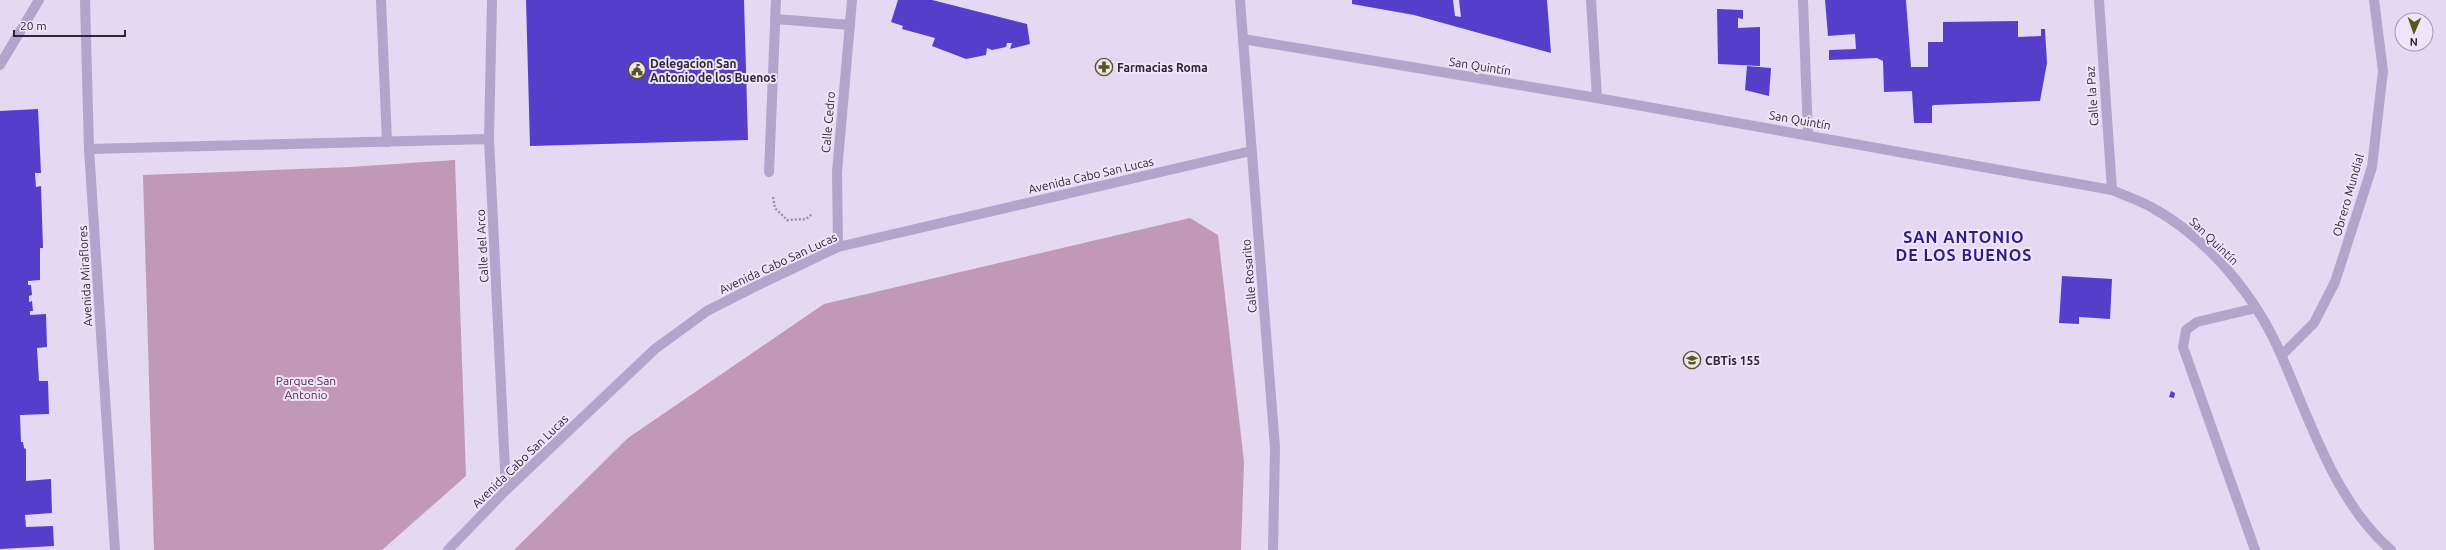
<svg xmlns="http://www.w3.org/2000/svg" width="2446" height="550" font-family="Ubuntu,sans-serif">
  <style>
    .green { fill: #c198b7 }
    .building { fill: #543eca }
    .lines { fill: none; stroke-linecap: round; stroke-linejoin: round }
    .path { stroke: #9c8eb6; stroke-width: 2.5; stroke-dasharray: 2 2; stroke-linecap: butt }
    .service { stroke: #b2a4ca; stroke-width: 10 }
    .minor { stroke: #b2a4ca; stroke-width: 10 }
    .tertiary { stroke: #b2a4ca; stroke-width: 10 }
    .labels { text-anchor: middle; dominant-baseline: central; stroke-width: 4; stroke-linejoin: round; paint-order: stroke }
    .poi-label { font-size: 12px; font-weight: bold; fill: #2a2635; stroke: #eee5fa; text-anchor: start }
    .street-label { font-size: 12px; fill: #2a2635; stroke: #eee5fa }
    .park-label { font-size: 12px; fill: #542948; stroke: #eee5fa }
    .district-label { font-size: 16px; font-weight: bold; letter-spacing: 1px; fill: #2d1c87; stroke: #eee5fa }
  </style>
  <rect width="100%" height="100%" fill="#e4d8f2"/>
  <path class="green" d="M455,160L466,476L382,550H154L143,175L350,167Z
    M1190,218L1218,235L1244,462L1241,550H514L628,438L824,304Z"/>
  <path class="building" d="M526,0H744L748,140L530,146Z
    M898,0H932L1027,24L1030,44L1010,49L1012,43H1007L1006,47L992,50L987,48L986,55L966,59L932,46L935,38L902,29L903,26L891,22Z
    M1352,0H1453L1455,16L1461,17L1459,0H1547L1551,53L1414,15L1352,4Z
    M1825,0H1906L1911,67H1928V42H1943V22L2018,21V37L2041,36V29H2045L2047,63L2040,101L1934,105L1932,106V123H1914L1912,91L1884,92L1883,61L1877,58L1829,60V50L1856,49L1855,34L1828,36Z
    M1717,9L1743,10V19L1738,18V28L1760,27V66L1718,64Z
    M1747,66L1771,68L1769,96L1745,90Z
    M38,109L41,173H35L36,187L41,186L43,248H40V280L28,281V285H31L32,295L29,296V302L32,301L33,311H30V315L46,314L47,347L37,348L39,381H48L49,414L20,415L21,442H23L24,448L26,449V481L51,479L52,513L25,515L26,527L53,526L54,546L0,549V111Z
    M2062,276L2112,279L2110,319L2079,317V324L2059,323Z
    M2171,391L2175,393L2174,398L2169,397Z"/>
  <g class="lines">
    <path class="path" d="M773,197L775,208L787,220L806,219L812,214"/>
    <path class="service" d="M381,0L387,142
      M776,19L850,25
      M769,172L776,0
      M2255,550L2183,347L2186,330L2197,322L2256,308"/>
    <path class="minor" d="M492,0L489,139L506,490
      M1240,0L1243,39
      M1591,0L1597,98
      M1803,0L1808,135
      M2099,0L2112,190
      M0,65L39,0
      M89,149L489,139
      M838,247L837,172L852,0
      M2282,355L2314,323L2335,282L2372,167L2383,71L2374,0"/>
    <path class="tertiary" d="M85,0L89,149L115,550
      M448,550L506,490L655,349L707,311L756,286L838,247L1251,151
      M1273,550L1275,448L1243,39L1597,98L2112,190C2125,196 2139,200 2151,207C2208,238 2257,297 2282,357C2310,421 2336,503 2391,550"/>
  </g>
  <defs>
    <symbol id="pharmacy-ring" viewBox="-11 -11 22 22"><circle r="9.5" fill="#eee5fa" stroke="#58571a" stroke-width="1.5"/><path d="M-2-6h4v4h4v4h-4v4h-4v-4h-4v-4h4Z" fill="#58571a"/></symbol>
    <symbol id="civic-ring" viewBox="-11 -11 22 22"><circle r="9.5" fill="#eee5fa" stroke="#58571a" stroke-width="1.5"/><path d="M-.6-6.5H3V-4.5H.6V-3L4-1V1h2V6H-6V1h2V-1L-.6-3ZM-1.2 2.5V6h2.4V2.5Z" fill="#58571a"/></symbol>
    <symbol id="school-ring" viewBox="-11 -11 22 22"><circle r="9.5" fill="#eee5fa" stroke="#58571a" stroke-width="1.5"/><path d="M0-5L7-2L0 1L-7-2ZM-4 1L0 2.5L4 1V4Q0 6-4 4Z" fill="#58571a"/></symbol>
  </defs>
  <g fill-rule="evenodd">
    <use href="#pharmacy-ring" x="1094" y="57" width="20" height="20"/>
    <use href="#civic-ring" x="627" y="60" width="20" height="20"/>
    <use href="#school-ring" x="1682" y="350" width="20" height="20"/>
  </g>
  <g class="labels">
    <g class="poi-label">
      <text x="650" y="63">Delegacion San<tspan x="650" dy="14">Antonio de los Buenos</tspan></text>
      <text x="1117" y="67">Farmacias Roma</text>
      <text x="1705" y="360">CBTis 155</text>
    </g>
    <g class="street-label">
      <text transform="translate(1480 66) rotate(9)">San Quintín</text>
      <text transform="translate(2092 96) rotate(-94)">Calle la Paz</text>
      <text transform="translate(1800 120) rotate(10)">San Quintín</text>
      <text transform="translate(828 122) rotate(-85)">Calle Cedro</text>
      <text transform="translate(1091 175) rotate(-13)">Avenida Cabo San Lucas</text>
      <text transform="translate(2348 195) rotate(-74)">Obrero Mundial</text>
      <text transform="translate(2214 241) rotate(44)">San Quintín</text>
      <text transform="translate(482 246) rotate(-93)">Calle del Arco</text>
      <text transform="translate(778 263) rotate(-25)">Avenida Cabo San Lucas</text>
      <text transform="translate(85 276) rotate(-93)">Avenida Miraflores</text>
      <text transform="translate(1249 276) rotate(-95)">Calle Rosarito</text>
      <text transform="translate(520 461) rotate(-44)">Avenida Cabo San Lucas</text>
    </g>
    <g class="park-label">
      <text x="306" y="380">Parque San<tspan x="306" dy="14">Antonio</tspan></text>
    </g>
    <g class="district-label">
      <text x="1964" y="237">SAN ANTONIO<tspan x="1964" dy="18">DE LOS BUENOS</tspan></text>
    </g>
  </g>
  <g transform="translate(2414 32) rotate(182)"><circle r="19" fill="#eee5fa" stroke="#a099ab"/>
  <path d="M0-3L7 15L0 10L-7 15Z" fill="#58571a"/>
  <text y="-6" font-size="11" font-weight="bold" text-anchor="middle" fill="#2a2635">N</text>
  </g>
  <path d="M14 30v6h111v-6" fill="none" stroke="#2a2635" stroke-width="2"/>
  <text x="20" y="30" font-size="12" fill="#2a2635" stroke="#eee5fa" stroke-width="3" paint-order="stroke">20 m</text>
</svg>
